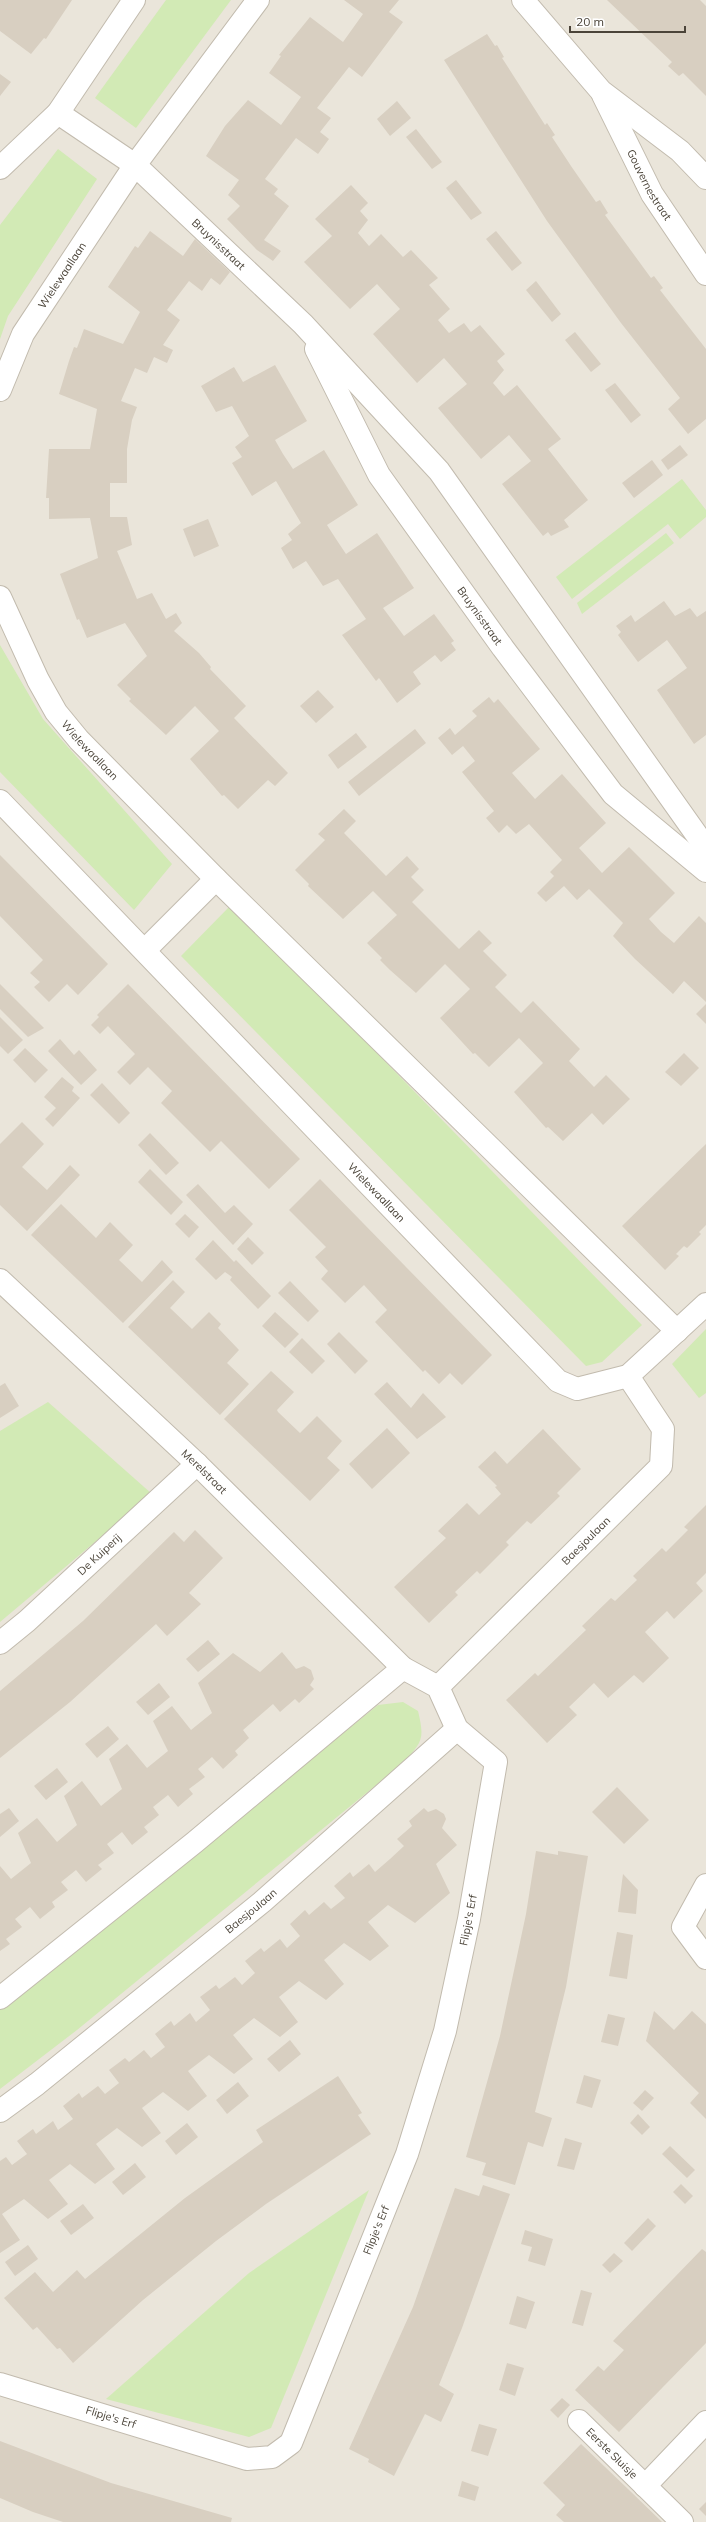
<svg xmlns="http://www.w3.org/2000/svg" width="706" height="2522" viewBox="0 0 706 2522" font-family="Mulish,sans-serif">
<style>
.residential{fill:#eae5da}
.green{fill:#d2eab5}
.building{fill:#d8cfc1}
.lines{fill:none;stroke-linecap:round;stroke-linejoin:round}
.minor-casing{stroke:#c2bbae;stroke-width:24}
.minor{stroke:#fff;stroke-width:22}
.labels{text-anchor:middle;stroke-width:3.5;stroke-linejoin:round;paint-order:stroke}
.street-label{font-size:11px;fill:#4b4439;stroke:#fff}
</style>
<rect width="100%" height="100%" fill="#f6f3ec"/>
<!-- residential -->
<rect class="residential" x="0" y="0" width="706" height="2522"/>
<!-- green -->
<g class="green">
<path d="M166,0H231L136,128L95,98Z"/>
<path d="M58,149L97,179L8,316L0,339V225Z"/>
<path d="M682,479L706,510V517L680,539L668,524L572,599L556,577Z"/>
<path d="M666,533L674,543L582,614L577,603Z"/>
<path d="M0,645L43,719L172,864L134,910L0,772Z"/>
<path d="M230,906L331,1006L642,1325L602,1362L586,1366L181,956Z"/>
<path d="M706,1329V1393L699,1398L672,1364Z"/>
<path d="M48,1402L152,1494L0,1622V1431Z"/>
<path d="M403,1702L418,1711C425,1740 422,1742 403,1763L77,2030L0,2089V2009L378,1705Z"/>
<path d="M369,2190L271,2428L249,2437L106,2399L249,2273Z"/>
</g>
<!-- building -->
<g class="building">
<path d="M0,0H72L46,39L44,38L31,54L0,31Z"/>
<path d="M344,0H399L389,12L403,22L362,77L349,67L317,108L331,118L320,132L329,139L318,154L296,138L265,179L278,189L274,194L289,206L264,240L281,251L273,261L257,250L227,219L240,206L228,195L239,180L206,156L225,126L248,100L281,125L301,97L269,73L281,56L279,55L310,17L343,42L363,14Z"/>
<path d="M607,0H700L706,6V96L683,73L679,76L668,66L672,62Z"/>
<path d="M487,34L495,46L497,45L504,57L502,58L504,61L545,125L547,123L555,135L552,137L571,166L596,202L600,200L608,213L605,215L651,278L654,276L663,288L660,290L706,349V419L688,434L668,409L680,398L621,323L547,221L444,60Z"/>
<path d="M0,74L11,82L0,96Z"/>
<path d="M397,101L411,118L390,136L377,119Z"/>
<path d="M416,129L442,162L432,169L406,137Z"/>
<path d="M456,180L482,213L471,220L446,188Z"/>
<path d="M351,185L368,203L360,211L368,220L358,233L369,246L381,234L403,257L411,250L438,278L429,285L450,309L438,320L449,333L464,323L471,332L480,325L505,354L497,361L504,370L493,383L504,396L517,385L561,439L548,449L588,500L564,520L569,527L551,536L548,532L543,536L502,484L531,461L509,435L481,459L438,408L467,384L444,358L417,383L373,334L400,309L377,284L350,309L304,262L332,236L315,219Z"/>
<path d="M150,231L183,256L195,239L230,272L220,285L211,278L202,291L189,281L167,310L180,320L163,345L173,350L167,363L154,357L147,373L135,368L121,401L137,407L132,420L127,449V483H110V517H127L132,545L117,551L137,599L152,593L166,619L176,613L182,623L174,631L199,653L211,667L210,669L246,706L234,718L288,773L275,786L268,780L238,809L224,795L222,796L190,759L219,731L195,706L166,735L129,701L131,699L117,685L147,656L125,623L87,638L79,619L77,620L60,574L98,558L90,518L49,519V498H46L49,449H90L97,409L59,394L69,361L74,347L77,348L84,329L123,344L140,312L108,287L135,246L138,248Z"/>
<path d="M496,231L522,263L512,271L486,239Z"/>
<path d="M536,281L561,314L552,322L526,290Z"/>
<path d="M575,332L601,364L591,372L565,340Z"/>
<path d="M275,365L307,421L275,440L283,454L293,469L324,450L358,505L327,525L336,539L346,554L377,533L414,588L383,608L404,636L434,614L454,641L451,643L456,650L441,662L435,655L413,672L421,684L397,703L379,678L376,681L342,635L366,619L338,579L323,586L306,561L293,569L281,548L292,540L288,534L301,523L276,481L252,496L232,463L242,457L235,447L249,436L232,406L216,412L201,386L234,367L243,382Z"/>
<path d="M615,383L641,415L631,423L605,390Z"/>
<path d="M680,445L688,455L668,470L661,460Z"/>
<path d="M652,460L663,475L634,498L622,483Z"/>
<path d="M208,519L219,546L194,557L183,529Z"/>
<path d="M664,601L675,616L690,608L697,617L706,611V735L694,744L657,690L687,668L678,655L667,640L638,662L618,635L621,632L616,626L631,615L635,622Z"/>
<path d="M318,690L334,707L316,723L300,706Z"/>
<path d="M489,697L494,703L498,699L540,749L512,773L535,799L562,774L606,823L579,848L602,873L629,847L675,893L649,919L661,932L674,943L699,916L706,923V1002L684,981L673,994L635,959L613,936L623,923L589,889L577,900L564,886L546,902L537,893L554,876L550,872L562,860L529,824L516,834L507,825L499,833L486,818L494,811L462,772L475,761L463,746L452,755L438,738L450,728L455,735L477,716L472,711Z"/>
<path d="M415,729L426,743L359,796L348,782Z"/>
<path d="M356,733L367,747L338,769L328,755Z"/>
<path d="M344,809L356,821L344,833L386,876L407,856L419,869L411,877L424,890L412,902L459,949L479,930L492,943L483,951L507,975L495,987L521,1013L533,1001L580,1049L569,1061L594,1087L606,1075L630,1099L603,1125L592,1113L563,1141L548,1127L546,1128L514,1092L543,1063L519,1038L489,1067L475,1053L473,1054L440,1018L470,989L445,964L416,993L390,970L380,960L382,958L367,943L397,915L373,891L343,919L308,886L309,884L295,870L325,840L318,834Z"/>
<path d="M0,855L108,964L78,995L67,984L49,1002L34,987L40,982L30,973L43,960L0,916Z"/>
<path d="M0,984L44,1028L28,1037L0,1009Z"/>
<path d="M128,984L300,1159L269,1189L221,1141L210,1152L161,1103L172,1091L148,1067L130,1085L117,1072L135,1054L108,1026L100,1034L91,1025L99,1017L97,1015Z"/>
<path d="M706,1004V1024L696,1014Z"/>
<path d="M0,1017L23,1040L8,1054L0,1046Z"/>
<path d="M60,1039L74,1055L79,1050L97,1070L81,1085L48,1051Z"/>
<path d="M25,1048L48,1070L35,1083L13,1060Z"/>
<path d="M684,1053L699,1068L681,1086L665,1072Z"/>
<path d="M62,1077L74,1087L72,1091L80,1098L53,1127L45,1119L56,1108L44,1097Z"/>
<path d="M102,1083L130,1113L119,1124L90,1095Z"/>
<path d="M22,1122L44,1144L22,1167L47,1190L70,1165L80,1175L27,1231L0,1205V1144Z"/>
<path d="M150,1133L179,1163L166,1175L138,1145Z"/>
<path d="M706,1144V1225L699,1232L701,1234L687,1248L684,1246L676,1254L679,1256L665,1270L622,1226Z"/>
<path d="M150,1169L183,1202L171,1215L138,1182Z"/>
<path d="M320,1179L492,1355L462,1385L450,1373L439,1384L425,1370L423,1372L375,1322L387,1310L364,1285L345,1303L321,1279L328,1271L315,1257L326,1247L289,1210Z"/>
<path d="M198,1184L225,1213L234,1205L253,1224L233,1245L186,1195Z"/>
<path d="M61,1204L96,1238L110,1222L133,1245L119,1260L142,1282L162,1260L173,1272L123,1323L31,1235Z"/>
<path d="M185,1214L199,1227L189,1238L175,1224Z"/>
<path d="M248,1237L264,1253L252,1265L237,1249Z"/>
<path d="M213,1240L234,1262L236,1260L271,1296L258,1309L230,1280L232,1277L225,1272L216,1280L195,1259Z"/>
<path d="M173,1280L185,1292L170,1308L192,1329L209,1312L221,1324L218,1328L239,1350L227,1363L249,1384L220,1415L128,1327Z"/>
<path d="M290,1281L319,1311L308,1322L278,1293Z"/>
<path d="M275,1312L299,1334L285,1348L262,1326Z"/>
<path d="M339,1332L368,1361L355,1374L327,1344Z"/>
<path d="M302,1338L325,1361L312,1374L289,1352Z"/>
<path d="M271,1371L294,1392L277,1410L278,1412L300,1433L317,1416L342,1441L327,1458L340,1470L310,1501L224,1419Z"/>
<path d="M387,1382L411,1408L423,1393L446,1417L417,1439L374,1394Z"/>
<path d="M5,1383L19,1406L0,1418V1386Z"/>
<path d="M387,1428L410,1453L372,1489L349,1464Z"/>
<path d="M543,1429L581,1469L557,1493L560,1496L531,1524L527,1521L506,1542L509,1545L480,1574L477,1571L455,1592L458,1595L429,1623L394,1587L446,1538L438,1531L467,1503L479,1515L501,1494L495,1487L497,1486L478,1467L495,1451L507,1464Z"/>
<path d="M706,1505V1573L696,1583L703,1591L674,1619L667,1611L645,1632L669,1658L643,1683L634,1675L608,1698L594,1683L569,1707L577,1715L547,1743L506,1700L535,1673L538,1676L586,1630L582,1626L611,1598L615,1601L637,1580L633,1576L662,1548L666,1552L688,1530L684,1527Z"/>
<path d="M195,1530L223,1558L189,1593L201,1604L167,1636L156,1624L70,1702L0,1758V1691L83,1621L174,1532L184,1542Z"/>
<path d="M208,1640L220,1654L198,1672L186,1659Z"/>
<path d="M282,1652L296,1669L304,1666L311,1670L314,1679L310,1685L314,1689L299,1703L295,1699L280,1712L273,1704L243,1730L249,1738L235,1751L238,1755L223,1769L212,1757L198,1769L205,1777L189,1789L193,1794L178,1807L168,1795L153,1807L159,1815L144,1827L148,1832L132,1845L122,1832L107,1844L114,1853L98,1865L102,1869L86,1882L76,1870L61,1882L68,1890L52,1902L55,1907L40,1919L30,1907L15,1919L22,1927L6,1939L10,1944L0,1951V1866L11,1879L31,1863L18,1833L37,1818L57,1842L77,1825L64,1796L82,1781L101,1806L122,1789L109,1759L127,1744L147,1768L168,1751L153,1721L172,1706L191,1730L212,1713L198,1683L233,1653L260,1672Z"/>
<path d="M159,1683L170,1697L148,1715L136,1702Z"/>
<path d="M108,1726L119,1739L97,1758L85,1744Z"/>
<path d="M57,1768L68,1782L46,1800L34,1786Z"/>
<path d="M617,1787L649,1820L624,1844L592,1812Z"/>
<path d="M9,1808L19,1821L0,1837V1814Z"/>
<path d="M424,1808L428,1812L436,1809L444,1814L446,1819L442,1828L457,1845L436,1864L450,1893L415,1923L388,1905L368,1922L389,1946L370,1961L344,1943L324,1960L344,1984L326,2000L299,1981L279,1997L298,2022L280,2037L254,2018L233,2035L253,2059L234,2074L209,2055L188,2071L207,2096L188,2111L163,2092L142,2108L161,2133L142,2147L117,2128L96,2144L115,2169L95,2184L70,2164L49,2180L68,2204L48,2219L24,2199L2,2214L20,2240L0,2253V2161L6,2157L12,2165L27,2154L17,2141L33,2129L36,2134L53,2121L58,2130L73,2119L63,2106L79,2093L82,2098L98,2086L105,2094L119,2083L109,2070L125,2058L129,2062L144,2050L151,2058L165,2047L155,2034L171,2021L174,2026L190,2013L196,2022L210,2010L200,1997L216,1985L219,1989L235,1977L242,1985L255,1973L245,1961L261,1948L264,1952L280,1939L287,1948L300,1936L290,1924L305,1910L309,1915L324,1902L331,1909L345,1898L334,1886L350,1872L353,1877L369,1864L375,1872L390,1859L404,1846L397,1839L412,1826L409,1821Z"/>
<path d="M536,1851L558,1855V1851L588,1856L566,1987L535,2112L552,2118L543,2147L528,2142L515,2185L482,2175L486,2163L466,2157L500,2036L526,1914Z"/>
<path d="M623,1874L638,1890L636,1914L618,1912Z"/>
<path d="M617,1932L633,1935L627,1979L609,1976Z"/>
<path d="M654,2011L674,2030L692,2011L706,2024V2119L690,2103L699,2093L646,2041Z"/>
<path d="M608,2014L625,2018L618,2046L601,2042Z"/>
<path d="M290,2040L301,2054L279,2072L267,2059Z"/>
<path d="M584,2075L601,2080L592,2108L576,2103Z"/>
<path d="M338,2076L362,2113L358,2115L371,2134L266,2204L216,2241L143,2300L73,2363L60,2348L57,2349L37,2327L33,2330L4,2298L35,2272L53,2292L77,2270L85,2279L185,2198L263,2142L256,2130Z"/>
<path d="M238,2082L249,2096L227,2114L216,2100Z"/>
<path d="M645,2090L654,2098L642,2111L633,2103Z"/>
<path d="M638,2114L650,2127L642,2135L630,2123Z"/>
<path d="M187,2123L198,2137L176,2155L165,2141Z"/>
<path d="M565,2138L582,2143L574,2170L557,2166Z"/>
<path d="M670,2146L695,2170L687,2178L662,2154Z"/>
<path d="M135,2163L146,2177L123,2195L112,2182Z"/>
<path d="M681,2184L693,2196L685,2204L673,2192Z"/>
<path d="M483,2185L510,2194L462,2328L439,2385L454,2394L441,2422L425,2414L394,2476L368,2462L369,2459L349,2449L413,2307L455,2188L479,2196Z"/>
<path d="M83,2204L94,2218L71,2235L60,2221Z"/>
<path d="M648,2218L656,2226L632,2251L624,2243Z"/>
<path d="M525,2230L553,2239L545,2266L528,2261L532,2247L521,2244Z"/>
<path d="M28,2245L38,2259L15,2276L5,2262Z"/>
<path d="M702,2249L706,2252V2343L619,2432L575,2390L598,2366L604,2371L624,2350L613,2341Z"/>
<path d="M614,2253L623,2261L610,2273L602,2265Z"/>
<path d="M581,2290L592,2293L583,2326L572,2323Z"/>
<path d="M517,2296L535,2302L526,2329L509,2324Z"/>
<path d="M507,2363L524,2368L515,2396L499,2390Z"/>
<path d="M562,2398L570,2405L558,2418L550,2410Z"/>
<path d="M479,2424L497,2429L488,2456L471,2451Z"/>
<path d="M0,2441L111,2483L232,2518L231,2522H63L33,2512L0,2498Z"/>
<path d="M581,2444L628,2489L662,2522H564L556,2515L565,2505L543,2483Z"/>
<path d="M462,2481L479,2487L475,2501L458,2496Z"/>
<path d="M706,2502V2516L699,2509Z"/>
</g>
<g class="lines">
<!-- minor casing -->
<g class="minor-casing">
<g id="minor">
<path d="M523,0L601,91L680,151L706,178"/>
<path id="s1" d="M603,95L652,194L706,274"/>
<path id="s2" d="M58,113L135,165L303,324L439,471L706,848"/>
<path d="M0,168L58,113L134,0"/>
<path id="s3" d="M316,349L379,475L503,648L613,794L706,871"/>
<path id="s4" d="M0,390L23,334L135,165L258,0"/>
<path id="s5" d="M0,597L38,680L56,712L79,740L216,879L677,1331"/>
<path id="s6" d="M0,801L558,1381L577,1389L628,1376L706,1304"/>
<path d="M145,950L216,879"/>
<path id="s7" d="M0,1280L197,1464L403,1668L438,1687L457,1729L496,1762L469,1919L445,2031L407,2154L291,2443L272,2457L247,2459L0,2384"/>
<path id="s8" d="M0,1643L27,1621L197,1464"/>
<path id="s9" d="M438,1687L661,1466L663,1429L628,1376"/>
<path d="M706,1885L683,1927L706,1958"/>
<path d="M0,1998L195,1842L403,1668"/>
<path id="s10" d="M0,2111L37,2084L262,1902L457,1729"/>
<path id="s11" d="M579,2421L682,2522"/>
<path d="M645,2486L706,2422"/>
</g>
</g>
<!-- minor -->
<use href="#minor" class="minor"/>
</g>
<g class="labels">
<!-- street labels -->
<g class="street-label">
<text dy="4" stroke="none"><textPath href="#s1" startOffset="101">Gouvernestraat</textPath></text>
<text dy="4" stroke="none"><textPath href="#s2" startOffset="208">Bruynisstraat</textPath></text>
<text dy="4" stroke="none"><textPath href="#s4" startOffset="131">Wielewaallaan</textPath></text>
<text dy="4" stroke="none"><textPath href="#s3" startOffset="314">Bruynisstraat</textPath></text>
<text dy="4" stroke="none"><textPath href="#s5" startOffset="179">Wielewaallaan</textPath></text>
<text dy="4" stroke="none"><textPath href="#s6" startOffset="543">Wielewaallaan</textPath></text>
<text dy="4" stroke="none"><textPath href="#s7" startOffset="280">Merelstraat</textPath></text>
<text dy="4" stroke="none"><textPath href="#s9" startOffset="208">Baesjoulaan</textPath></text>
<text dy="4" stroke="none"><textPath href="#s8" startOffset="133">De Kuiperij</textPath></text>
<text dy="4" stroke="none"><textPath href="#s10" startOffset="321">Baesjoulaan</textPath></text>
<text transform="translate(468 1920) rotate(-79)" y="4">Flipje's Erf</text>
<text transform="translate(376 2230) rotate(-68)" y="4">Flipje's Erf</text>
<text transform="translate(111 2417) rotate(17)" y="4">Flipje's Erf</text>
<text dy="4" stroke="none"><textPath href="#s11" startOffset="46">Eerste Sluisje</textPath></text>
</g>
</g>
<!-- scale -->
<path d="M570 26v6h115v-6" fill="none" stroke="#4b4439" stroke-width="2"/>
<text x="576" y="26" font-size="12" fill="#4b4439" stroke="#ffffff" stroke-width="3" paint-order="stroke">20 m</text>
</svg>
